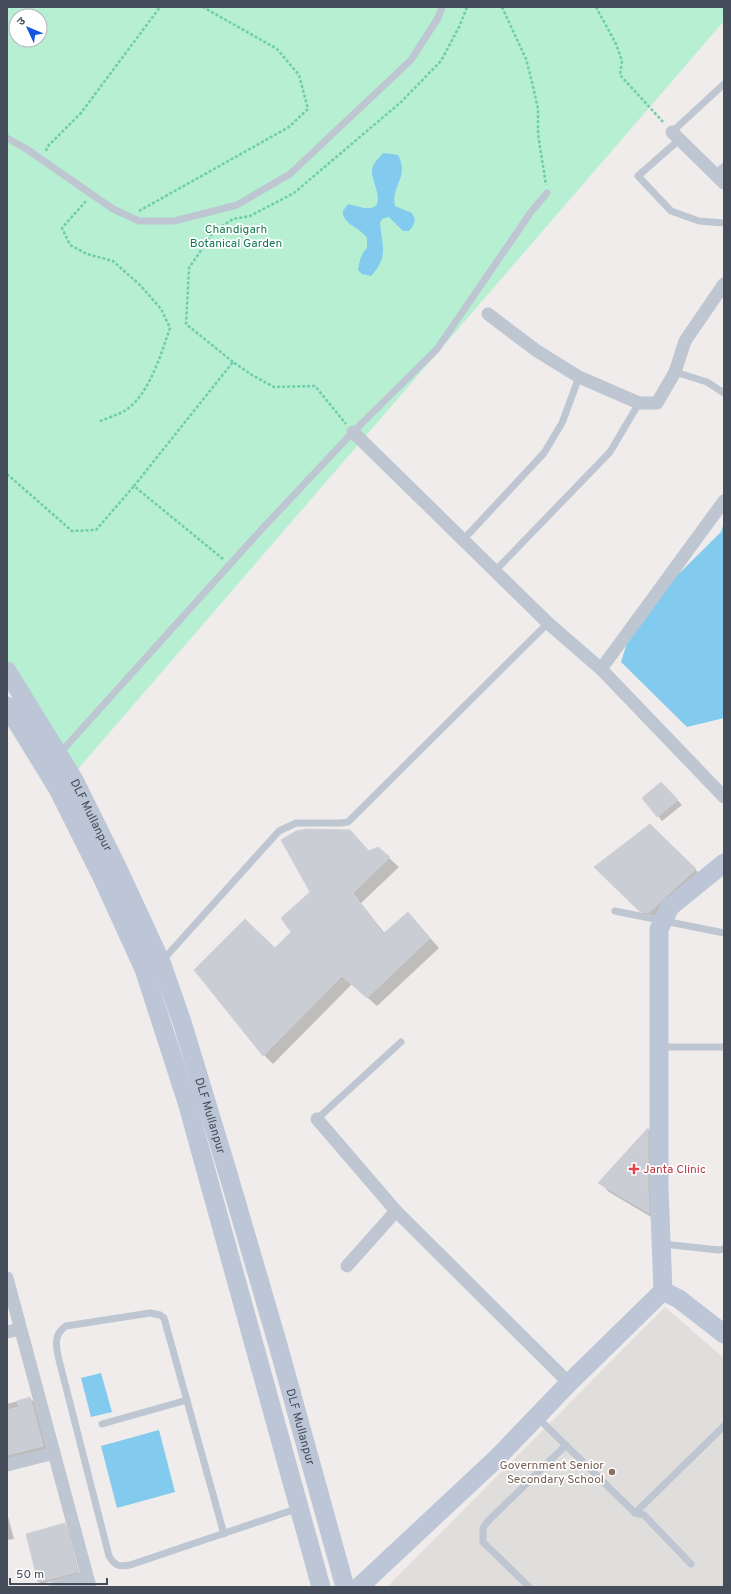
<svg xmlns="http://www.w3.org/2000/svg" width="731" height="1594" viewBox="0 0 731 1594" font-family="Overpass,'Noto Sans Devanagari',sans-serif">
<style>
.education{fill:#e0dddd}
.green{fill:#b7efd3;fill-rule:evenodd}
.water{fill:#82cbee}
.shadow{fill:#0003}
.building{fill:#cbcdd4;stroke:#cfd1d8}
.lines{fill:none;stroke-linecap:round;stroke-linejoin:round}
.path{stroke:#6ecea9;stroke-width:2.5;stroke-dasharray:3 2;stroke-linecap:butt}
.lane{stroke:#bec6d2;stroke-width:7}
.street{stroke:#bec6d2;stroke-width:13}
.secondary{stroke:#bdc6d6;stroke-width:19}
.health-dot{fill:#e0444e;stroke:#fff;stroke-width:1.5}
.education-dot{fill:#8d6e63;stroke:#fff;stroke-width:1.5}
.labels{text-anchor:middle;stroke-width:3.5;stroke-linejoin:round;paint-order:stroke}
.park-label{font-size:12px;fill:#137b53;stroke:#fff}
.street-label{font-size:12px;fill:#444d59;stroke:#fff}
.health-label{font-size:12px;fill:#be3a42;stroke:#fff;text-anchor:start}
.education-label{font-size:12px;fill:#785e54;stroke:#fff;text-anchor:end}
</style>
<rect width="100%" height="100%" fill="#efeceb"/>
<!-- education -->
<path class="education" d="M665,1307L724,1358V1587H387Z"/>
<!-- green -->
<path class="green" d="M7,7H724V21L72,776L7,663ZM16,16H40V40H16Z"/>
<!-- water -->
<g class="water">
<path d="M383,153L398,155C410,177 390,187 395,206L412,213L415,219L413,226L409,231H403L389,217L382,219L380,223C382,245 389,257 371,276L362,274L358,270C359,262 361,254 367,248V238C361,228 348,227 343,215V211L348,204C354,205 359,207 364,208C391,211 370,181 372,169C374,162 379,158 383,153Z"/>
<path d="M724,522V718L687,727L621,662L635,617L721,532Z"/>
<path d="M101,1373L112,1412L91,1417L81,1378Z"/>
<path d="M159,1430L175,1492L117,1508L101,1446Z"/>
</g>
<!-- shadow -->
<g class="shadow">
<path d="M666,788L682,805L662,821L644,798Z"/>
<path d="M650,826L704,878L650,920L596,867Z"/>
<path d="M378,848L399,867L361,903L385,934L408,913L439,948L377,1006L352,984L273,1064L264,1055L275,949L369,852Z"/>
<path d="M648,1129L657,1138L658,1221L609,1192L599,1182Z"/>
<path d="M30,1398L37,1405L49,1452L12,1463L7,1458V1404Z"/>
<path d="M7,1513L14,1539L7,1540Z"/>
<path d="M64,1525L67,1527L79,1574L41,1584L39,1582L27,1535Z"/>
</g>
<!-- building -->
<g class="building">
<path d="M661,782L678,800L657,817L642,798Z"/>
<path d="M650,824L696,869L648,913L639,911L594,867Z"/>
<path d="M307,829L350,830L369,851L378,847L390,857L353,893L383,934L408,912L430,938L367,998L342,976L263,1056L194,970L245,919L275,948L291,932L281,918L310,892L281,840L296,831Z"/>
<path d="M648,1128V1189L649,1213L598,1183Z"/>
<path d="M30,1397L43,1446L7,1455V1410L19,1407L17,1401Z"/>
<path d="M65,1523L77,1572L38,1582L26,1534Z"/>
</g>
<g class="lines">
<!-- path -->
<g class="path">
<path d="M502,7L526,59L533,86L538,109V134L546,185"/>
<path d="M596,7L616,44L622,61L620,75L664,123"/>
<path d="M46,151L47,147L81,113L160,7"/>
<path d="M86,201L62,228L70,245L87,254L113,261L141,286L161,309L170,328C161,354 150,393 126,410C118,415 107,418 98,422"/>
<path d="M139,211L289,127L308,109L299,75L277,49L203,7"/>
<path d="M233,362L186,324L189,268L214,231L233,219L250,216L294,193L401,102L441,61L460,25L467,7"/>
<path d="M7,474L72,531L96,530L134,486"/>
<path d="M223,559L134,486L233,362L252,375L274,387L315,386L346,424"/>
</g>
<!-- lane -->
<g class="lane">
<path d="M672,132L724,84"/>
<path d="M7,138L25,148L113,209L139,221H174L237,205L290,174L411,60L438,18L442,7"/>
<path d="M680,139L638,176L671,211L699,221L724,223"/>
<path d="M715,174L724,166"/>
<path d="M675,372L707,382L724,393"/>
<path d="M463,540L544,453L562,423L579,377"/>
<path d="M495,571L610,452L639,403"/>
<path d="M60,753L261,530L353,432L437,349L531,212L547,193"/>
<path d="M615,911L724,933"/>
<path d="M162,961L279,831L296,823H340L348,822L548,623"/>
<path d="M660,1047H724"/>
<path d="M317,1119L401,1042"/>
<path d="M663,1244L718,1250L724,1249"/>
<path d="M537,1417L635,1513L644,1515L691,1564"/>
<path d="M102,1424L187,1400"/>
<path d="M635,1513L724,1426"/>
<path d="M224,1534L164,1318L160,1315L150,1313L66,1326C53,1334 56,1347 59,1360L109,1556C115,1566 119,1567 130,1565L299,1508"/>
<path d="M529,1587L483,1542V1528L488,1521L566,1445"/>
</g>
<!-- street -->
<g class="street">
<path d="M672,132L724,183"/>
<path d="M488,314L537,351L579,377L639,403H657L675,372L685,341L724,284"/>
<path d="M353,432L548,623L601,669L724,797"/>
<path d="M601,669L724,501"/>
<path d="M317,1119L396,1211L569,1383"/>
<path d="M347,1266L396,1211"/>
<path d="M7,1278L90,1587"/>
<path d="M7,1332L20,1329"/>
<path d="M7,1465L54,1453"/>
<path d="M55,1587L87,1578"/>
</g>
<!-- secondary -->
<g class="secondary">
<path id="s1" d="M7,671L74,780L118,869L161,962L182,1022L229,1177L278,1345L345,1587"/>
<path d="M7,706L58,789L102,877L144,969L187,1102L321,1587"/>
<path d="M663,1291L679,1299L724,1334"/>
<path d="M359,1587L497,1458L569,1383L663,1291L659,1189V929L670,907L724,863"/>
</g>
</g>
<!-- markers -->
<path class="health-dot" d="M632 1163h4v4h4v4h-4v4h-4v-4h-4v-4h4z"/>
<circle class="education-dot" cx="612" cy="1472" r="4"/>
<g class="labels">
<!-- park labels -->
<g class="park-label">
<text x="236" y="233">Chandigarh<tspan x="236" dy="14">Botanical Garden</tspan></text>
</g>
<!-- street labels -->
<g class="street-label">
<text dy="4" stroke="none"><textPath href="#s1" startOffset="167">DLF Mullanpur</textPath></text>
<text dy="4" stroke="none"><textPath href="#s1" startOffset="491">DLF Mullanpur</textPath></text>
<text dy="4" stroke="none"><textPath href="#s1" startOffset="815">DLF Mullanpur</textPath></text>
</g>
<!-- health labels -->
<g class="health-label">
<text x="643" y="1173">Janta Clinic</text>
</g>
<!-- education labels -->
<g class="education-label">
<text x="604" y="1469">Government Senior<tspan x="604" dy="14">Secondary School</tspan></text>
</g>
</g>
<!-- border -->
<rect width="731" height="1594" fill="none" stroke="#444d59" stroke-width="16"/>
<!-- north arrow -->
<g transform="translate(28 28) rotate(314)"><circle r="19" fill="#ffffff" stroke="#b4b8bd"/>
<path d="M0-3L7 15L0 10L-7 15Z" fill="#1356e1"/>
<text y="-6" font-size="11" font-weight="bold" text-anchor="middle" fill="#444d59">उ</text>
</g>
<!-- scale -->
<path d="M10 1578v6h97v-6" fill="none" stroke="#444d59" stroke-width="2"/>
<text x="16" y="1578" font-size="12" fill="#444d59" stroke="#ffffff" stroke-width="3" paint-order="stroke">50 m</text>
</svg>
